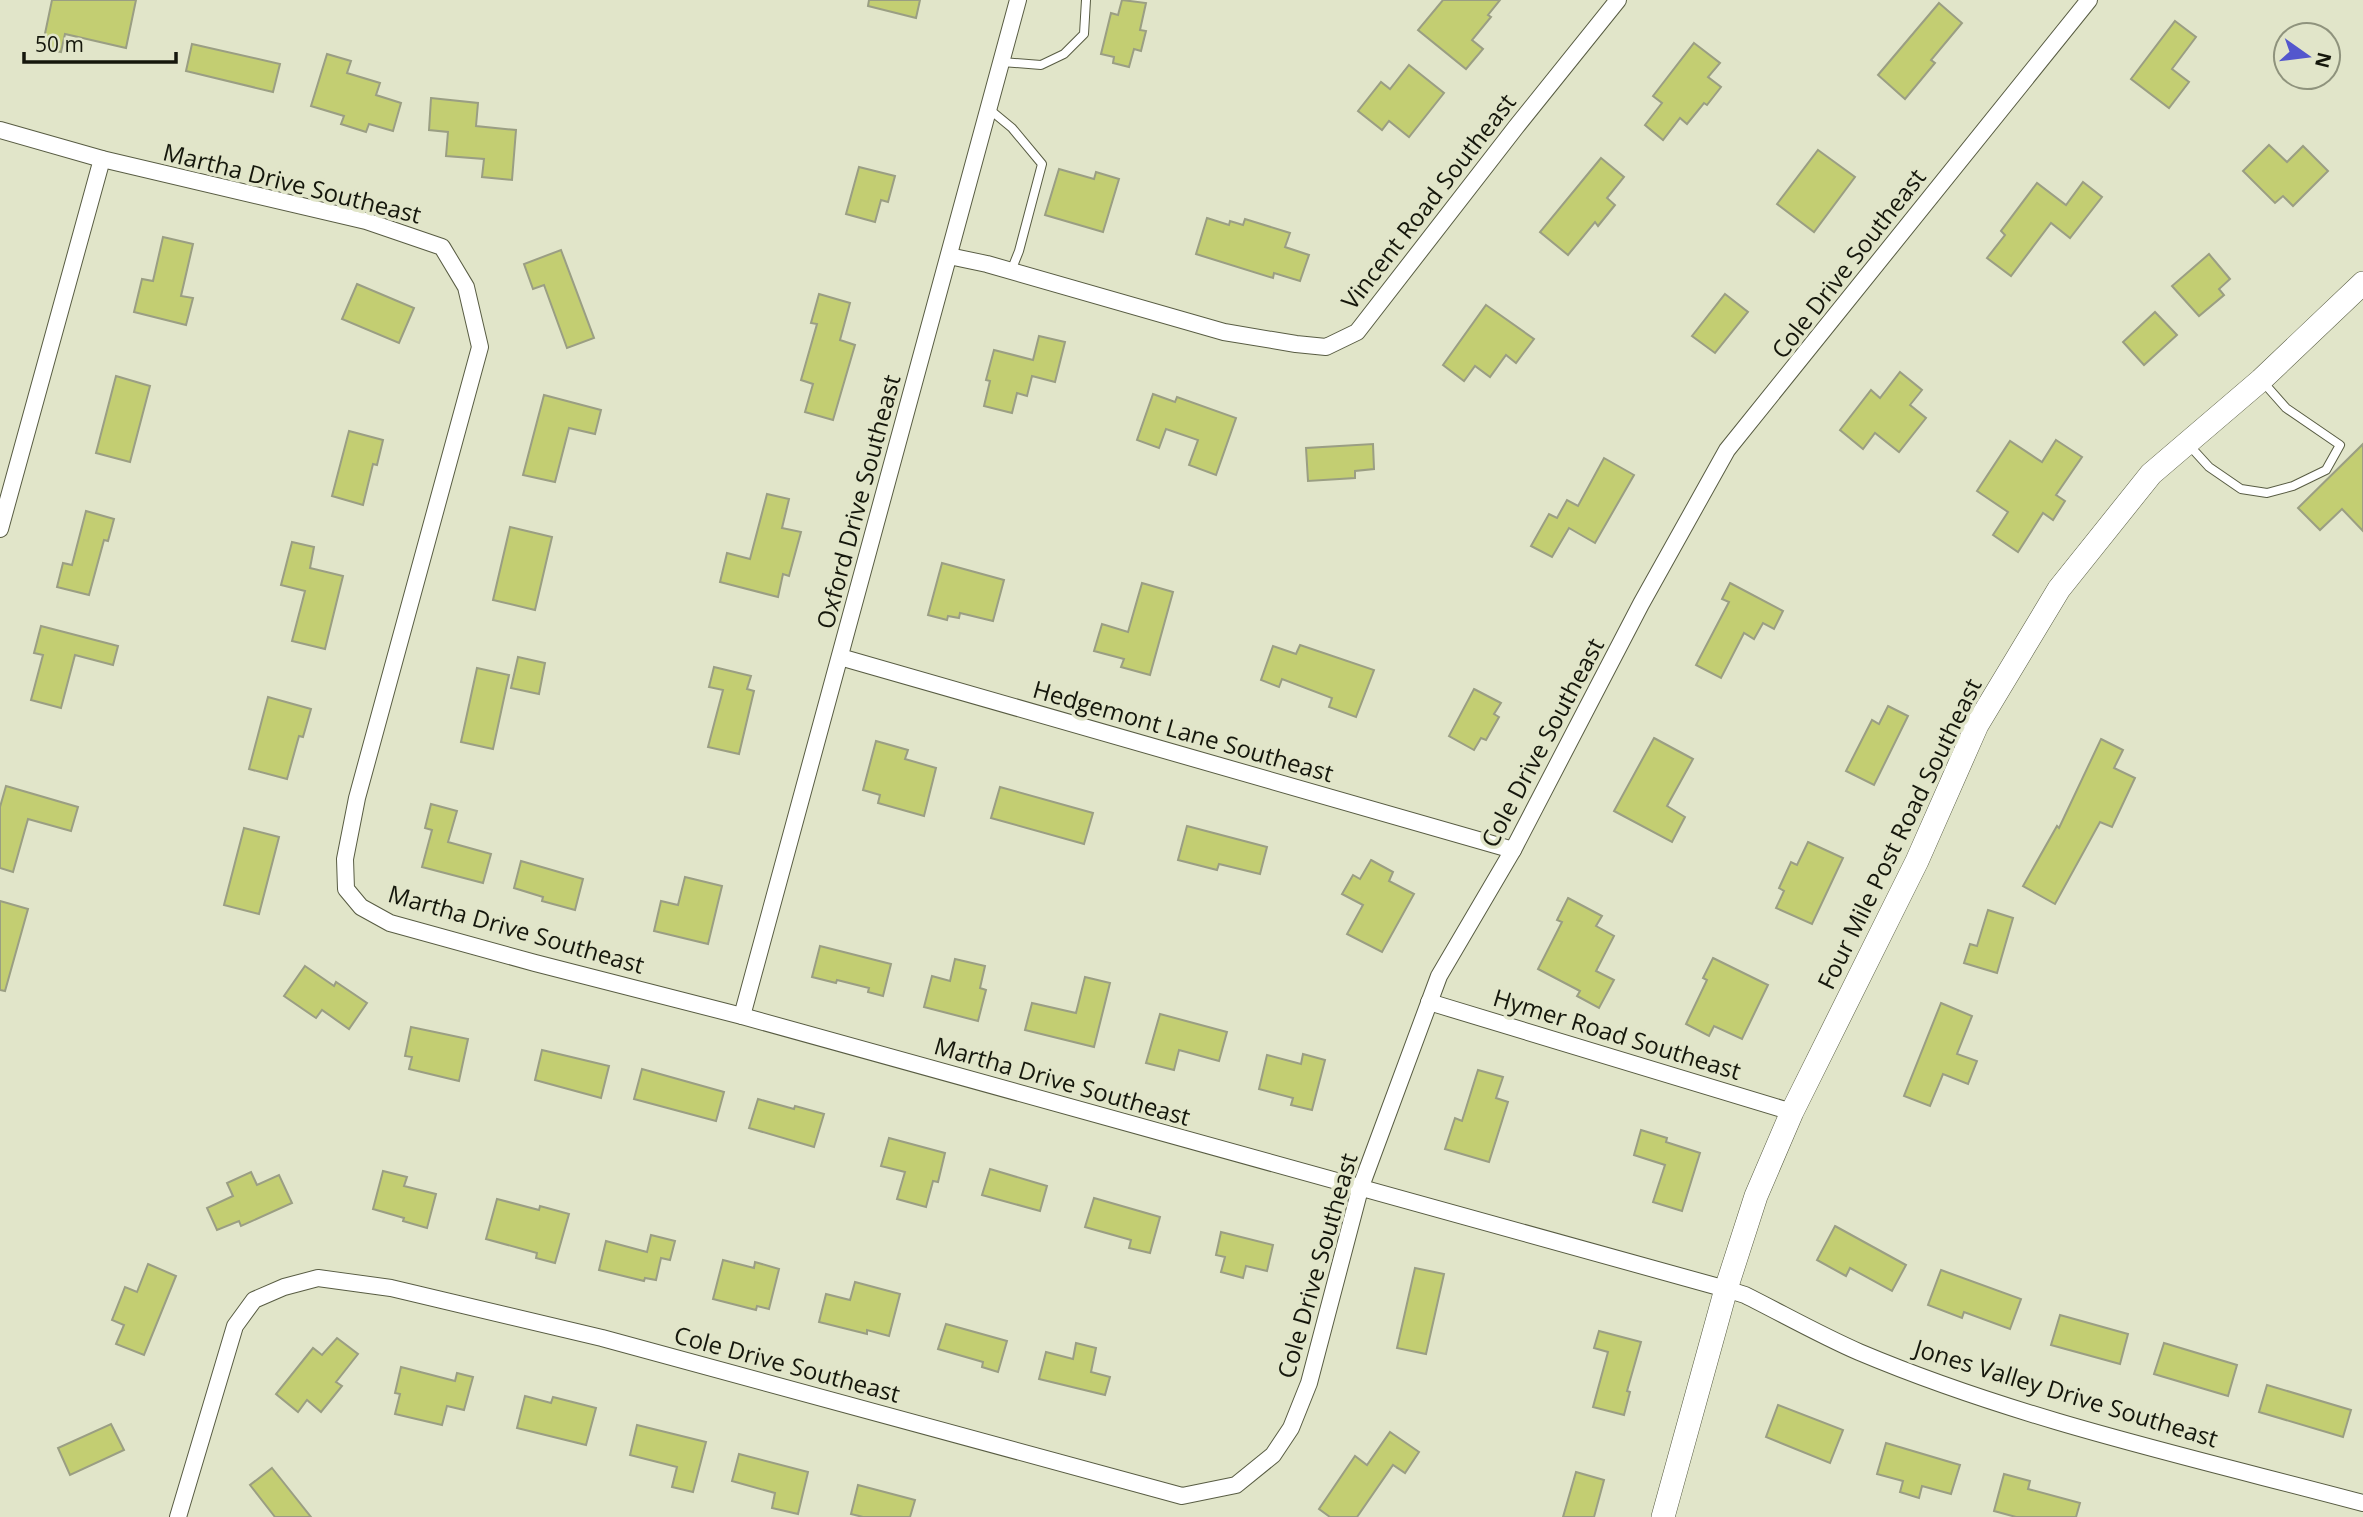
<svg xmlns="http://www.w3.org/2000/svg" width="2363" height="1517" viewBox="0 0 2363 1517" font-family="'Open Sans',sans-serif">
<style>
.building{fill:#c3ce72;stroke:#9a9e83;stroke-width:2}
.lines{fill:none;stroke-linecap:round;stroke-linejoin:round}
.service-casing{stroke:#585c43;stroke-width:10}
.minor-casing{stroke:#585c43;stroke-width:18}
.secondary-casing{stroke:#585c43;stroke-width:24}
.service{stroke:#fff;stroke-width:8}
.minor{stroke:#fff;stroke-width:16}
.secondary{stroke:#fff;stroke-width:23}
.labels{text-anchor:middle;stroke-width:7;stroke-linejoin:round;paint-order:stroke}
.street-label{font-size:24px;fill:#15170c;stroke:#e1e5c9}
</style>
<rect width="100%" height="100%" fill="#e1e5c9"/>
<!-- building -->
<g class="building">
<path d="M52,0H136L126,48L65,34L61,52L42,48Z"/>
<path d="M869,0H920L916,18L868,6Z"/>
<path d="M1122,0L1146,3L1140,30L1146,31L1141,51L1134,49L1129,67L1113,63L1114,57L1101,54L1111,13L1118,15Z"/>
<path d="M1443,0H1500L1488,15L1491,17L1472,40L1483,49L1466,69L1418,30Z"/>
<path d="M1939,3L1962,23L1931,60L1935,63L1905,99L1878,75Z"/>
<path d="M2175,21L2196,37L2172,69L2189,82L2169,108L2131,79Z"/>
<path d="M1694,43L1720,63L1708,77L1721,87L1707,105L1704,103L1687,124L1680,118L1663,140L1645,125L1662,103L1653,96Z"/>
<path d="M192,44L280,64L273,92L186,71Z"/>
<path d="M327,54L351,61L347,73L380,83L376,95L401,103L393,131L369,124L366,132L341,124L344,116L311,106Z"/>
<path d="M1409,65L1444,93L1409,137L1389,121L1382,130L1358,111L1381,82L1390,89Z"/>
<path d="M431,98L478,103L476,126L516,130L512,180L482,177L484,159L446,156L448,132L429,130Z"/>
<path d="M2269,145L2287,162L2303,146L2328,171L2293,206L2283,196L2275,203L2243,171Z"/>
<path d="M1818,150L1855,177L1814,232L1777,204Z"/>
<path d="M1601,158L1624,177L1607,198L1615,205L1598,226L1595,222L1568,255L1540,232Z"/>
<path d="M859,167L895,176L888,202L881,200L875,222L846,214Z"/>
<path d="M1059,169L1094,179L1096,172L1119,179L1103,232L1045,215Z"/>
<path d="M2083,182L2102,197L2070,238L2051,223L2011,276L1987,258L2005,235L2001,231L2037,183L2066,205Z"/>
<path d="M1207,218L1229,225L1230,221L1243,225L1245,219L1290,233L1285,247L1309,255L1300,281L1274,273L1273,278L1196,254Z"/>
<path d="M163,237L193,244L181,296L193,298L186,325L134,312L142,279L153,281Z"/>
<path d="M561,250L594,338L567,348L544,285L533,289L524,264Z"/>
<path d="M2209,254L2230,279L2219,289L2224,295L2199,316L2172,286Z"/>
<path d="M357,284L414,308L399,343L342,319Z"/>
<path d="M819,294L850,303L840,340L855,345L833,420L805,412L813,384L801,380L817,324L811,323Z"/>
<path d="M1725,294L1748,312L1715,353L1692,336Z"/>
<path d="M1486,305L1534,339L1516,363L1506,355L1490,377L1475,366L1464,381L1443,365Z"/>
<path d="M2155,312L2177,335L2144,365L2123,342Z"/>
<path d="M1039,336L1065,342L1055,382L1032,376L1027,396L1017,393L1012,413L984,406L990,381L986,380L994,350L1033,360Z"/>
<path d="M1900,372L1922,390L1910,405L1926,418L1899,452L1875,433L1863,449L1840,430L1871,390L1880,398Z"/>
<path d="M116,376L150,386L130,462L96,453Z"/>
<path d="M1153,394L1175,402L1177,397L1236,418L1216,475L1189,465L1198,440L1166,429L1159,448L1137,440Z"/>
<path d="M544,395L601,410L595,434L569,428L555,482L523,475Z"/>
<path d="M349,431L383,440L377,465L373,464L363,505L332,496Z"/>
<path d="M2056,440L2082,457L2056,495L2065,501L2053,520L2043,513L2018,552L1993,535L2008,512L1977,491L2010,441L2042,462Z"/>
<path d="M1373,444L1374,469L1355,471V478L1308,481L1306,448Z"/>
<path d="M2363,444V531L2342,509L2320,530L2298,508Z"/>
<path d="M1604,458L1634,475L1595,543L1569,528L1552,557L1531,546L1549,514L1557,518L1567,500L1578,506Z"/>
<path d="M767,494L789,499L782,528L801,532L789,576L783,574L778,597L720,582L727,553L750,559Z"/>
<path d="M86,511L114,519L108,541L104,540L89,595L57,587L63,563L72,565Z"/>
<path d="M510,527L552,537L535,610L493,600Z"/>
<path d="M292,542L314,547L310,568L343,576L325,649L292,641L305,591L281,585Z"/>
<path d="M942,563L1004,580L993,621L960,613L959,618L948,616L947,620L928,615Z"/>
<path d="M1142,583L1173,592L1150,675L1121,667L1124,659L1094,651L1102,624L1128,632Z"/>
<path d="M1730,583L1783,611L1774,629L1763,623L1754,639L1744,633L1721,678L1696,665L1729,602L1722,599Z"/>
<path d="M41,626L118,646L113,665L75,655L61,708L31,700L43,655L34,653Z"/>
<path d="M1300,645L1374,670L1356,717L1329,707L1332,698L1282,679L1279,687L1261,680L1273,646L1296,654Z"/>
<path d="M518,657L545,663L539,694L511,688Z"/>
<path d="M714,667L751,676L747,689L754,691L739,754L708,747L723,690L709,687Z"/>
<path d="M477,668L509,675L493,749L461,742Z"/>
<path d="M1474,689L1501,703L1494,714L1499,717L1486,740L1481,738L1474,750L1449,736Z"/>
<path d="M268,697L311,709L303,737L299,736L287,779L249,769Z"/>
<path d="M1888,706L1908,716L1874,785L1846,771L1872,720L1879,724Z"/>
<path d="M1654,738L1693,759L1667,806L1685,817L1672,842L1614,811Z"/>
<path d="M2101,739L2123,750L2114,768L2135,778L2112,827L2100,822L2055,904L2023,886L2057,826L2059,828Z"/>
<path d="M876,741L908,750L905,759L936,768L924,816L878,803L880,795L863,790Z"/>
<path d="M6,786L78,807L71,831L28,819L13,872L0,868V807Z"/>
<path d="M1000,787L1093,813L1084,844L991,818Z"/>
<path d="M431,804L457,811L448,842L491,854L483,883L422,867L432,830L425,828Z"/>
<path d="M1187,826L1267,847L1260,874L1219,864L1217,870L1178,860Z"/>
<path d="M244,828L279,837L259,914L224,905Z"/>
<path d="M1808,842L1843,858L1812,924L1776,908L1784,891L1779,888L1791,862L1797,865Z"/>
<path d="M1371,860L1393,872L1389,881L1414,894L1382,952L1347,934L1363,905L1342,894L1353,875L1360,879Z"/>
<path d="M521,861L583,879L575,910L542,901L543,897L514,888Z"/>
<path d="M685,877L722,886L708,944L654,931L661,901L678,905Z"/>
<path d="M1568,898L1602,916L1596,926L1614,936L1596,971L1614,980L1599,1008L1577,996L1580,991L1538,969L1562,922L1557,920Z"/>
<path d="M0,901L28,909L5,991L0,990Z"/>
<path d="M1988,910L2013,918L1997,973L1964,963L1970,944L1977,946Z"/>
<path d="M820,946L891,964L883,996L868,992L869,988L837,980L836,983L812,977Z"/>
<path d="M1713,958L1768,985L1742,1039L1714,1026L1709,1036L1686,1024L1707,980L1703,978Z"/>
<path d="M955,959L985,966L980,988L986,990L978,1021L924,1007L932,976L950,981Z"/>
<path d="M305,966L334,986L336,982L367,1003L349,1029L322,1010L316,1018L284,996Z"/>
<path d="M1085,977L1110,983L1094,1047L1025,1030L1032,1003L1076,1013Z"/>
<path d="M1941,1003L1972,1016L1957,1054L1977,1061L1968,1084L1943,1074L1930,1106L1904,1096Z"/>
<path d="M1160,1014L1227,1032L1219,1061L1179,1050L1174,1070L1146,1063Z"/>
<path d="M411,1027L468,1039L459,1081L409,1069L412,1057L405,1056Z"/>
<path d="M542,1050L609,1066L601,1098L535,1080Z"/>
<path d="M1303,1054L1325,1060L1312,1110L1291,1105L1293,1098L1259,1089L1267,1055L1301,1064Z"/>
<path d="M642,1069L724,1092L716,1121L634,1099Z"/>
<path d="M1478,1070L1503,1077L1496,1098L1508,1102L1489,1162L1445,1149L1455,1118L1462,1121Z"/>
<path d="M758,1099L794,1109L795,1106L824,1114L814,1147L749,1128Z"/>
<path d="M1641,1130L1667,1138L1666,1142L1700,1153L1682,1211L1653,1202L1665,1165L1634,1155Z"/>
<path d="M889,1138L945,1153L938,1182L933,1181L926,1207L897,1199L905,1172L881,1166Z"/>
<path d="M990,1169L1047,1186L1040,1211L982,1195Z"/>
<path d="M383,1171L407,1177L404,1186L436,1194L427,1228L403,1221L404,1218L373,1209Z"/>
<path d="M251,1172L257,1185L279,1175L292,1203L241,1226L239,1221L217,1230L207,1208L233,1196L227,1183Z"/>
<path d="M1094,1198L1160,1217L1150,1253L1129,1248L1131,1240L1085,1227Z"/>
<path d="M497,1199L539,1210L540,1206L569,1214L555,1263L536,1258L537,1253L486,1239Z"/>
<path d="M1835,1226L1906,1265L1892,1291L1850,1268L1846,1276L1817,1260Z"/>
<path d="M1221,1232L1273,1245L1267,1271L1246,1266L1243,1278L1221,1272L1225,1257L1216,1255Z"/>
<path d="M651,1235L675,1241L670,1260L661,1258L656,1280L645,1278L644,1281L599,1270L606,1241L647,1252Z"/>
<path d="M723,1260L754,1268L755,1262L779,1269L769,1309L757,1306L756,1310L713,1299Z"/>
<path d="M148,1264L176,1276L144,1355L116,1344L124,1325L112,1320L125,1287L137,1292Z"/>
<path d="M1415,1268L1444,1274L1426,1354L1397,1348Z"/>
<path d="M1941,1270L2021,1299L2010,1329L1964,1312L1962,1318L1928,1305Z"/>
<path d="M855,1282L900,1294L889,1336L867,1330V1334L819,1322L826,1294L850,1300Z"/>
<path d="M2060,1315L2128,1334L2120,1364L2051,1345Z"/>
<path d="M946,1324L1007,1341L998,1372L982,1367L983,1362L938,1349Z"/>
<path d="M1599,1331L1641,1342L1627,1391L1630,1392L1624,1415L1593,1407L1608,1352L1594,1348Z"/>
<path d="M337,1338L358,1354L336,1382L342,1386L321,1412L307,1400L298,1412L276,1394L313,1348L322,1355Z"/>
<path d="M1076,1343L1096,1348L1091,1372L1110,1377L1105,1395L1039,1379L1046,1352L1073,1359Z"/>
<path d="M2164,1343L2237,1365L2228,1396L2154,1374Z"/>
<path d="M401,1367L455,1381L457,1373L473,1377L464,1410L447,1406L442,1425L395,1414L400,1394L395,1393Z"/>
<path d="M2267,1385L2351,1410L2343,1437L2259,1412Z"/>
<path d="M525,1396L551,1403L553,1397L596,1408L586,1445L517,1428Z"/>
<path d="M1778,1405L1843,1430L1830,1463L1766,1437Z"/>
<path d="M111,1424L124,1450L70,1475L58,1448Z"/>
<path d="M637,1425L706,1442L693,1492L672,1487L677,1467L630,1455Z"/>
<path d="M1390,1432L1419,1452L1405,1473L1393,1465L1357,1517H1330L1319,1509L1355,1456L1367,1465Z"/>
<path d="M1886,1443L1960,1465L1951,1494L1922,1486L1919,1498L1900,1492L1903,1481L1877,1474Z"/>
<path d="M739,1454L808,1472L798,1514L772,1508L775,1493L732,1481Z"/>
<path d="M272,1468L311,1517H275L250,1485Z"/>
<path d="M1576,1472L1604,1480L1594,1517H1563Z"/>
<path d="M2004,1474L2030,1481L2028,1489L2080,1503L2076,1517H2016L1994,1511Z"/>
<path d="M858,1485L915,1500L910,1517H863L851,1514Z"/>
</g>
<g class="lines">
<!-- service casing -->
<g class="service-casing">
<g id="service">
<path d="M1002,62L1041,65L1064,54L1084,34L1086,0"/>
<path d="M989,109L1012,128L1042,164L1019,251L1011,271"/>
<path d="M2188,444L2209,467L2241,489L2267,493L2293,486L2326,470L2340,445L2286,408L2263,382"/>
</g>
</g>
<!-- minor casing -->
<g class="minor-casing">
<g id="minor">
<path d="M0,130L102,159L366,221L442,247L466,287L480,347L357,798L345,859L346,889L361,907L390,923L535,963L742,1016L1726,1289L1745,1295C1783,1314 1820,1335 1859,1352C2020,1420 2194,1458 2363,1503"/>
<path d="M949,256L987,264L1224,332L1296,344L1326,347L1357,332L1516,127L1618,0"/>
<path d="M0,529L102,159"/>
<path d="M840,657L1513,850"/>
<path d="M1429,1002L1792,1112"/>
<path d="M742,1016L1018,0"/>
<path d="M178,1517L235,1326L254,1300L284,1287L318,1278L391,1288L602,1338L1182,1496L1236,1485L1273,1455L1291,1428L1309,1383L1360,1189L1439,976L1513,850L1641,604L1727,450L2089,0"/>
</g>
</g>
<!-- secondary casing -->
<g class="secondary-casing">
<path id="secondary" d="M1663,1517L1726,1289L1756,1196L1792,1112L1917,861L1977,725L2059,589L2151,474L2261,380L2363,283"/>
</g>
<!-- service -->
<use href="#service" class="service"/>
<!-- minor -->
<use href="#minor" class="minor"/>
<!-- secondary -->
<use href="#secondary" class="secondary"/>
</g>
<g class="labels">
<!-- street labels -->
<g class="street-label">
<text transform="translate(292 184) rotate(14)" y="8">Martha Drive Southeast</text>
<text transform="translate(1429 202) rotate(-52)" y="8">Vincent Road Southeast</text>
<text transform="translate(1849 264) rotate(-52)" y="8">Cole Drive Southeast</text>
<text transform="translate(859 502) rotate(-75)" y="8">Oxford Drive Southeast</text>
<text transform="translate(1183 732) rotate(16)" y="8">Hedgemont Lane Southeast</text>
<text transform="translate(1543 743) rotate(-62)" y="8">Cole Drive Southeast</text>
<text transform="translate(1900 834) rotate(-64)" y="8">Four Mile Post Road Southeast</text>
<text transform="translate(516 930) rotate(16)" y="8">Martha Drive Southeast</text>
<text transform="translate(1617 1035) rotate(17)" y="8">Hymer Road Southeast</text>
<text transform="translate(1062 1082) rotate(16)" y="8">Martha Drive Southeast</text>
<text transform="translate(1318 1266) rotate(-74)" y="8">Cole Drive Southeast</text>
<text transform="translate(787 1365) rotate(15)" y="8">Cole Drive Southeast</text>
<text transform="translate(2066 1394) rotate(17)" y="8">Jones Valley Drive Southeast</text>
</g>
</g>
<!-- north arrow -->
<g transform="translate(2307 56) rotate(104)"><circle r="33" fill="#e1e5c9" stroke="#8f937d" stroke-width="2"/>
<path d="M0-5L12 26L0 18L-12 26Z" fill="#5357cd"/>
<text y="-10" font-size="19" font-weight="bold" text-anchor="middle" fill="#15170c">N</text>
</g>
<!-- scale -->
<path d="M24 52v10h152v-10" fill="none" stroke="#15170c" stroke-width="3.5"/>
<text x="35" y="52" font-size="21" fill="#15170c" stroke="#e1e5c9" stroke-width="5" paint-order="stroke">50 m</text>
</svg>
